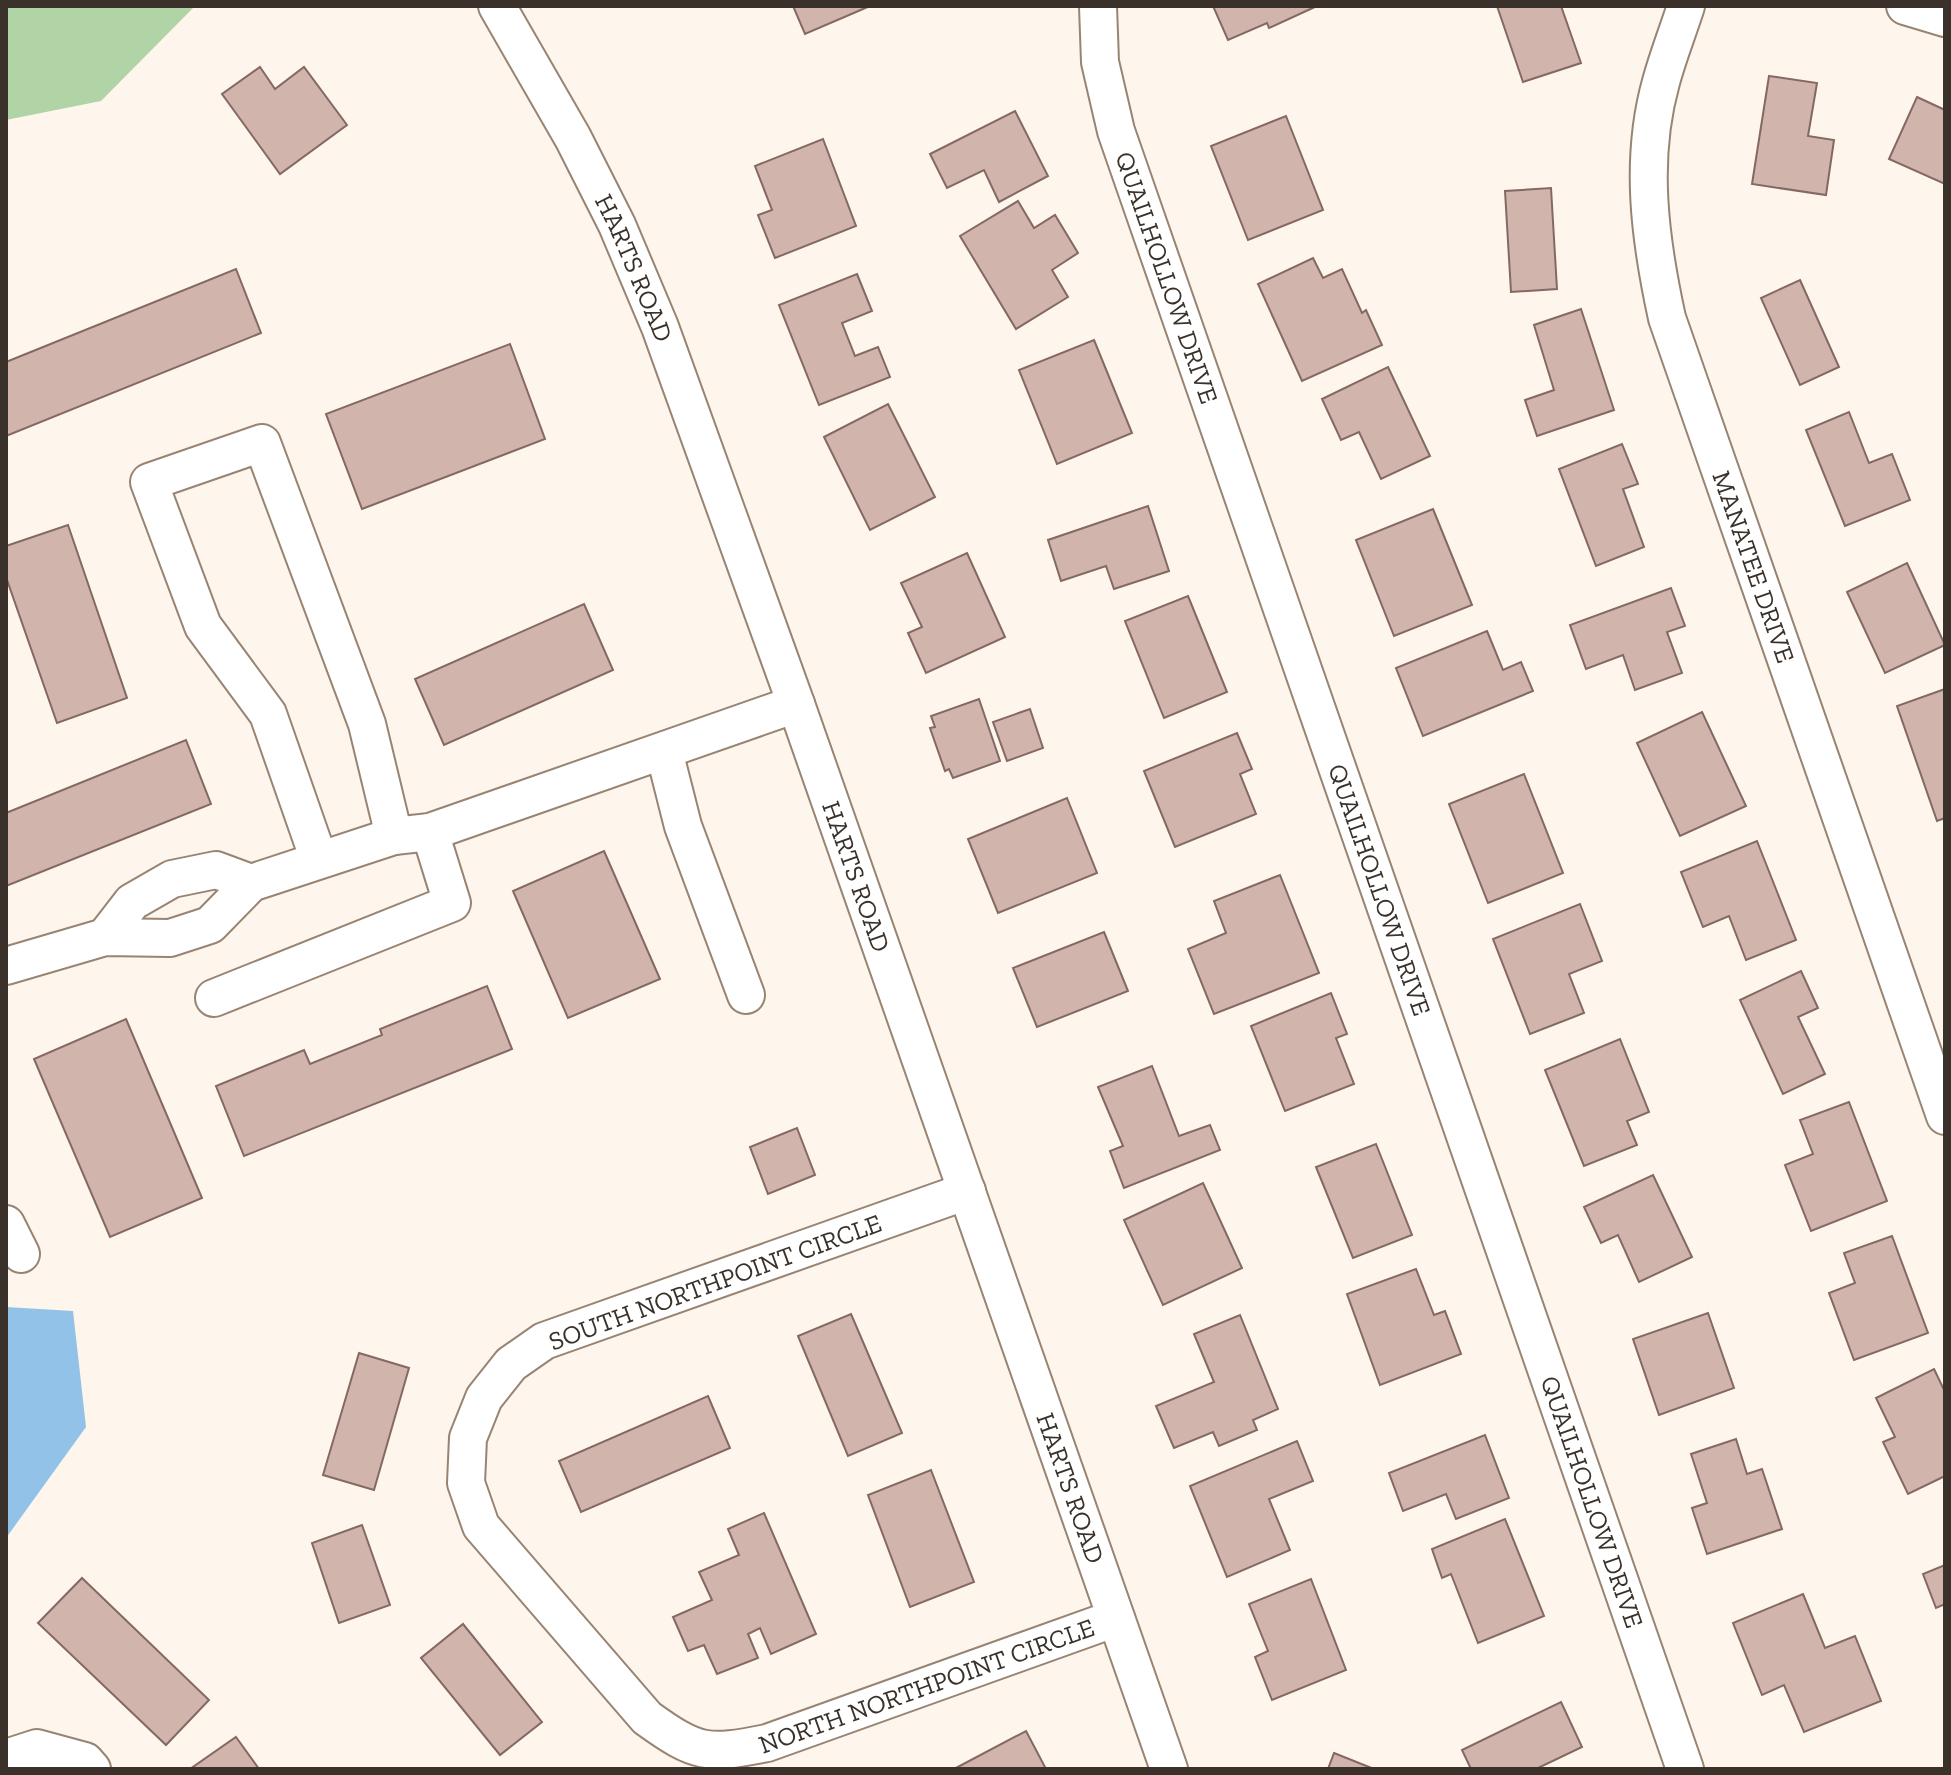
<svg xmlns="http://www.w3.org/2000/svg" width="1951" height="1775" viewBox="0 0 1951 1775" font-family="'Zilla Slab',serif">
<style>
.green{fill:#b0d4a6}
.water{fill:#93c2e8}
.building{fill:#d1b4ac;stroke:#846962;stroke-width:2}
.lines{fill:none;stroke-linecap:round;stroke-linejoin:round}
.minor-casing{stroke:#988472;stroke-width:40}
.minor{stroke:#fff;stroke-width:36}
.labels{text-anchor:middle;stroke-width:7;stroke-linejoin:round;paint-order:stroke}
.street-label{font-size:26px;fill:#3a322a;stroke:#fff}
</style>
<rect width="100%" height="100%" fill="#fef5ed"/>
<!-- green -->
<path class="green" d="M6,6H195L101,101L6,120Z"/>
<!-- water -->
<path class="water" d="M6,1307L73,1311L86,1427L6,1538Z"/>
<!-- building -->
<g class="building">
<path d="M793,6H870L805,34Z"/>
<path d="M1213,6H1317L1269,28L1267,23L1228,40Z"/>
<path d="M1497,6H1561L1581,63L1523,82Z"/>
<path d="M260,67L275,89L304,67L347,125L280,174L222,94Z"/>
<path d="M1769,76L1817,83L1808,136L1834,140L1826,195L1752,184Z"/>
<path d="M1917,97L1945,110V184L1889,159Z"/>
<path d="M1015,111L1048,176L999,202L984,170L947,188L930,154Z"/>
<path d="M1286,116L1323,210L1248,240L1211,146Z"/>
<path d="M823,139L856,226L775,258L758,215L772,210L755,166Z"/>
<path d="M1551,188L1557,289L1511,292L1505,191Z"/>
<path d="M1018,201L1034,228L1055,215L1078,253L1052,270L1068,297L1016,329L960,236Z"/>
<path d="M1313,258L1323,278L1342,269L1362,313L1366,310L1382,345L1302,381L1258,284Z"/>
<path d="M236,269L261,333L6,436V362Z"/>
<path d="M857,274L872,311L842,323L855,356L878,347L890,377L819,405L779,305Z"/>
<path d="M1800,280L1839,367L1800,385L1761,298Z"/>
<path d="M1581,309L1614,410L1537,436L1525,400L1554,390L1534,325Z"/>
<path d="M1094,340L1132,433L1057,464L1019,370Z"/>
<path d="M510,344L545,439L362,509L326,414Z"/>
<path d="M1388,367L1430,456L1381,479L1359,432L1341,440L1322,399Z"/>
<path d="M888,404L935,497L870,530L824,437Z"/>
<path d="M1849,412L1869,463L1892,454L1910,500L1845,526L1806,430Z"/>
<path d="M1622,444L1638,484L1623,489L1644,547L1596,566L1559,469Z"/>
<path d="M1148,506L1169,571L1114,589L1106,566L1061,581L1048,540Z"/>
<path d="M1433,509L1472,605L1394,636L1356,540Z"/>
<path d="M68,525L127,698L57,723L6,577V546Z"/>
<path d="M967,553L1005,637L926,673L908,633L922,627L901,583Z"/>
<path d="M1907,563L1945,645L1885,673L1847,592Z"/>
<path d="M1671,588L1685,626L1667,632L1682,673L1635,690L1623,655L1586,669L1570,625Z"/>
<path d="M1188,596L1227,692L1164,718L1125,621Z"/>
<path d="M584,604L613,670L444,745L415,679Z"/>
<path d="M1487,631L1503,670L1521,662L1533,691L1423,736L1396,668Z"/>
<path d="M1945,689V818L1937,821L1897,706Z"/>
<path d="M979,699L1000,761L953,778L949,769L945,771L930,728L935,727L931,716Z"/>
<path d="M1030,709L1043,748L1007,761L993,722Z"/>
<path d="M1702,712L1746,806L1680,836L1637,743Z"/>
<path d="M1237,733L1252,769L1240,774L1256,814L1175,847L1144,771Z"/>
<path d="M186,740L211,804L6,886V813Z"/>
<path d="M1524,774L1563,873L1488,903L1449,804Z"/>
<path d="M1067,798L1097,873L998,913L968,839Z"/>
<path d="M1757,841L1796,940L1746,960L1729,916L1703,927L1681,872Z"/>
<path d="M604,851L660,979L568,1018L513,891Z"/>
<path d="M1280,875L1319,973L1214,1014L1188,949L1226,933L1214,901Z"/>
<path d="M1580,904L1602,961L1569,974L1584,1013L1530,1034L1493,939Z"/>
<path d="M1104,932L1128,991L1037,1027L1013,968Z"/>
<path d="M1801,971L1818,1008L1798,1017L1825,1074L1783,1094L1740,1000Z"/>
<path d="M487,986L512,1049L244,1156L216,1086L304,1050L310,1064L382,1035L380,1029Z"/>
<path d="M1331,993L1347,1034L1336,1038L1354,1084L1285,1111L1251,1026Z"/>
<path d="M126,1019L202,1198L110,1237L34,1059Z"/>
<path d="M1620,1039L1649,1112L1627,1121L1637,1145L1584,1166L1545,1070Z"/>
<path d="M1152,1066L1179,1136L1210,1125L1220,1150L1124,1188L1110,1151L1123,1146L1098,1087Z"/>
<path d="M1849,1102L1887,1201L1811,1231L1785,1165L1813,1154L1800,1120Z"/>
<path d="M797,1128L815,1175L768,1194L750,1147Z"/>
<path d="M1376,1144L1412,1235L1353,1258L1316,1167Z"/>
<path d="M1653,1175L1692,1257L1639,1282L1618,1235L1601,1243L1584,1207Z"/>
<path d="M1203,1183L1242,1268L1163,1305L1124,1220Z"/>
<path d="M1892,1236L1928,1333L1854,1360L1829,1293L1855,1283L1844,1253Z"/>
<path d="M1416,1269L1434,1315L1445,1311L1461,1354L1380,1385L1347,1294Z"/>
<path d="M1708,1313L1734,1388L1659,1415L1633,1339Z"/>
<path d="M851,1314L902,1433L848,1456L798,1336Z"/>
<path d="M1240,1315L1278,1409L1253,1420L1257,1430L1219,1446L1213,1432L1174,1448L1156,1406L1214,1382L1194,1334Z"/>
<path d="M359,1353L409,1368L374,1490L323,1475Z"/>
<path d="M1934,1369L1945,1392V1476L1908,1494L1883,1442L1895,1437L1876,1398Z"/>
<path d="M708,1396L730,1448L581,1512L559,1461Z"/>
<path d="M1485,1435L1509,1498L1456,1519L1446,1494L1403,1511L1389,1473Z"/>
<path d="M1736,1439L1747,1474L1762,1469L1782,1529L1707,1554L1692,1508L1707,1503L1691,1454Z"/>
<path d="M1297,1441L1313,1481L1269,1499L1290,1550L1227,1577L1190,1486Z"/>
<path d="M931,1470L974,1582L910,1607L868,1495Z"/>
<path d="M764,1513L816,1634L771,1654L760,1628L748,1634L758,1658L717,1674L704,1645L688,1651L673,1617L712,1600L699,1572L739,1555L728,1529Z"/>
<path d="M1505,1519L1544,1616L1478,1643L1451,1574L1442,1578L1432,1549Z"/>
<path d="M362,1525L390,1605L339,1623L312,1543Z"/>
<path d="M1945,1565V1604L1936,1608L1923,1574Z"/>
<path d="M82,1578L209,1700L166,1745L38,1623Z"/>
<path d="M1311,1579L1346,1670L1272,1700L1255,1657L1268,1651L1249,1604Z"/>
<path d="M1803,1594L1825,1648L1855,1636L1881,1701L1804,1732L1784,1685L1762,1695L1733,1623Z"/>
<path d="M463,1624L542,1722L500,1755L421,1658Z"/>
<path d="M1561,1702L1582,1747L1536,1769H1471L1462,1750Z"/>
<path d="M1026,1731L1046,1769H954Z"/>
<path d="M236,1737L259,1769H190Z"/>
<path d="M1334,1753L1374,1769H1328Z"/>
</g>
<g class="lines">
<!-- minor casing -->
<g class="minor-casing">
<g id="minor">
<path id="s1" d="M497,6L573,138L617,225L660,327L796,704L1169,1769"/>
<path id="s2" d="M1098,6L1100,62L1116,131L1685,1769"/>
<path id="s3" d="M1686,6C1678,31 1668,56 1661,82C1639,160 1650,240 1667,318L1945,1116"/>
<path d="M1905,6L1945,18"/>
<path d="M664,751L683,826L746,995"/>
<path d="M319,860L268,714L203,626L149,482L262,443L367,724L394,836"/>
<path d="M105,937L132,902L172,879L216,870L251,883"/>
<path d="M6,966L105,937L170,938L210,925L251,883L394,836L430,832L796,704"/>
<path d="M214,998L452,903L430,832"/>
<path id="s4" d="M967,1191L544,1341L511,1364L484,1398L468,1438L466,1483L481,1526L647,1718C697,1754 707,1755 767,1743L1116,1618"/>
<path d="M6,1224L21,1254"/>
<path d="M6,1758L37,1748L85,1761L92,1769"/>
</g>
</g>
<!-- minor -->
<use href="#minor" class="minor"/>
</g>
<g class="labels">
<!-- street labels -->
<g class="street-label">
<text dy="9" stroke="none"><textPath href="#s1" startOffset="296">HARTS ROAD</textPath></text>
<text dy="9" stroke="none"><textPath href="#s2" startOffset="282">QUAILHOLLOW DRIVE</textPath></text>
<text dy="9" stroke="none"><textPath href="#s3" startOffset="582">MANATEE DRIVE</textPath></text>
<text dy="9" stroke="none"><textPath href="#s1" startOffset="944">HARTS ROAD</textPath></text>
<text dy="9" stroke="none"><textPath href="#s2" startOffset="930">QUAILHOLLOW DRIVE</textPath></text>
<text transform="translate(715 1282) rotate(-20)" y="9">SOUTH NORTHPOINT CIRCLE</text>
<text dy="9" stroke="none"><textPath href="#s1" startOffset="1592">HARTS ROAD</textPath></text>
<text dy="9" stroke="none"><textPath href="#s2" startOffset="1578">QUAILHOLLOW DRIVE</textPath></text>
<text dy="9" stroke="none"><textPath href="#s4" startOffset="1218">NORTH NORTHPOINT CIRCLE</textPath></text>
</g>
</g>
<!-- border -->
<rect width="1951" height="1775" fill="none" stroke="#3a322a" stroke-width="16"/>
</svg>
